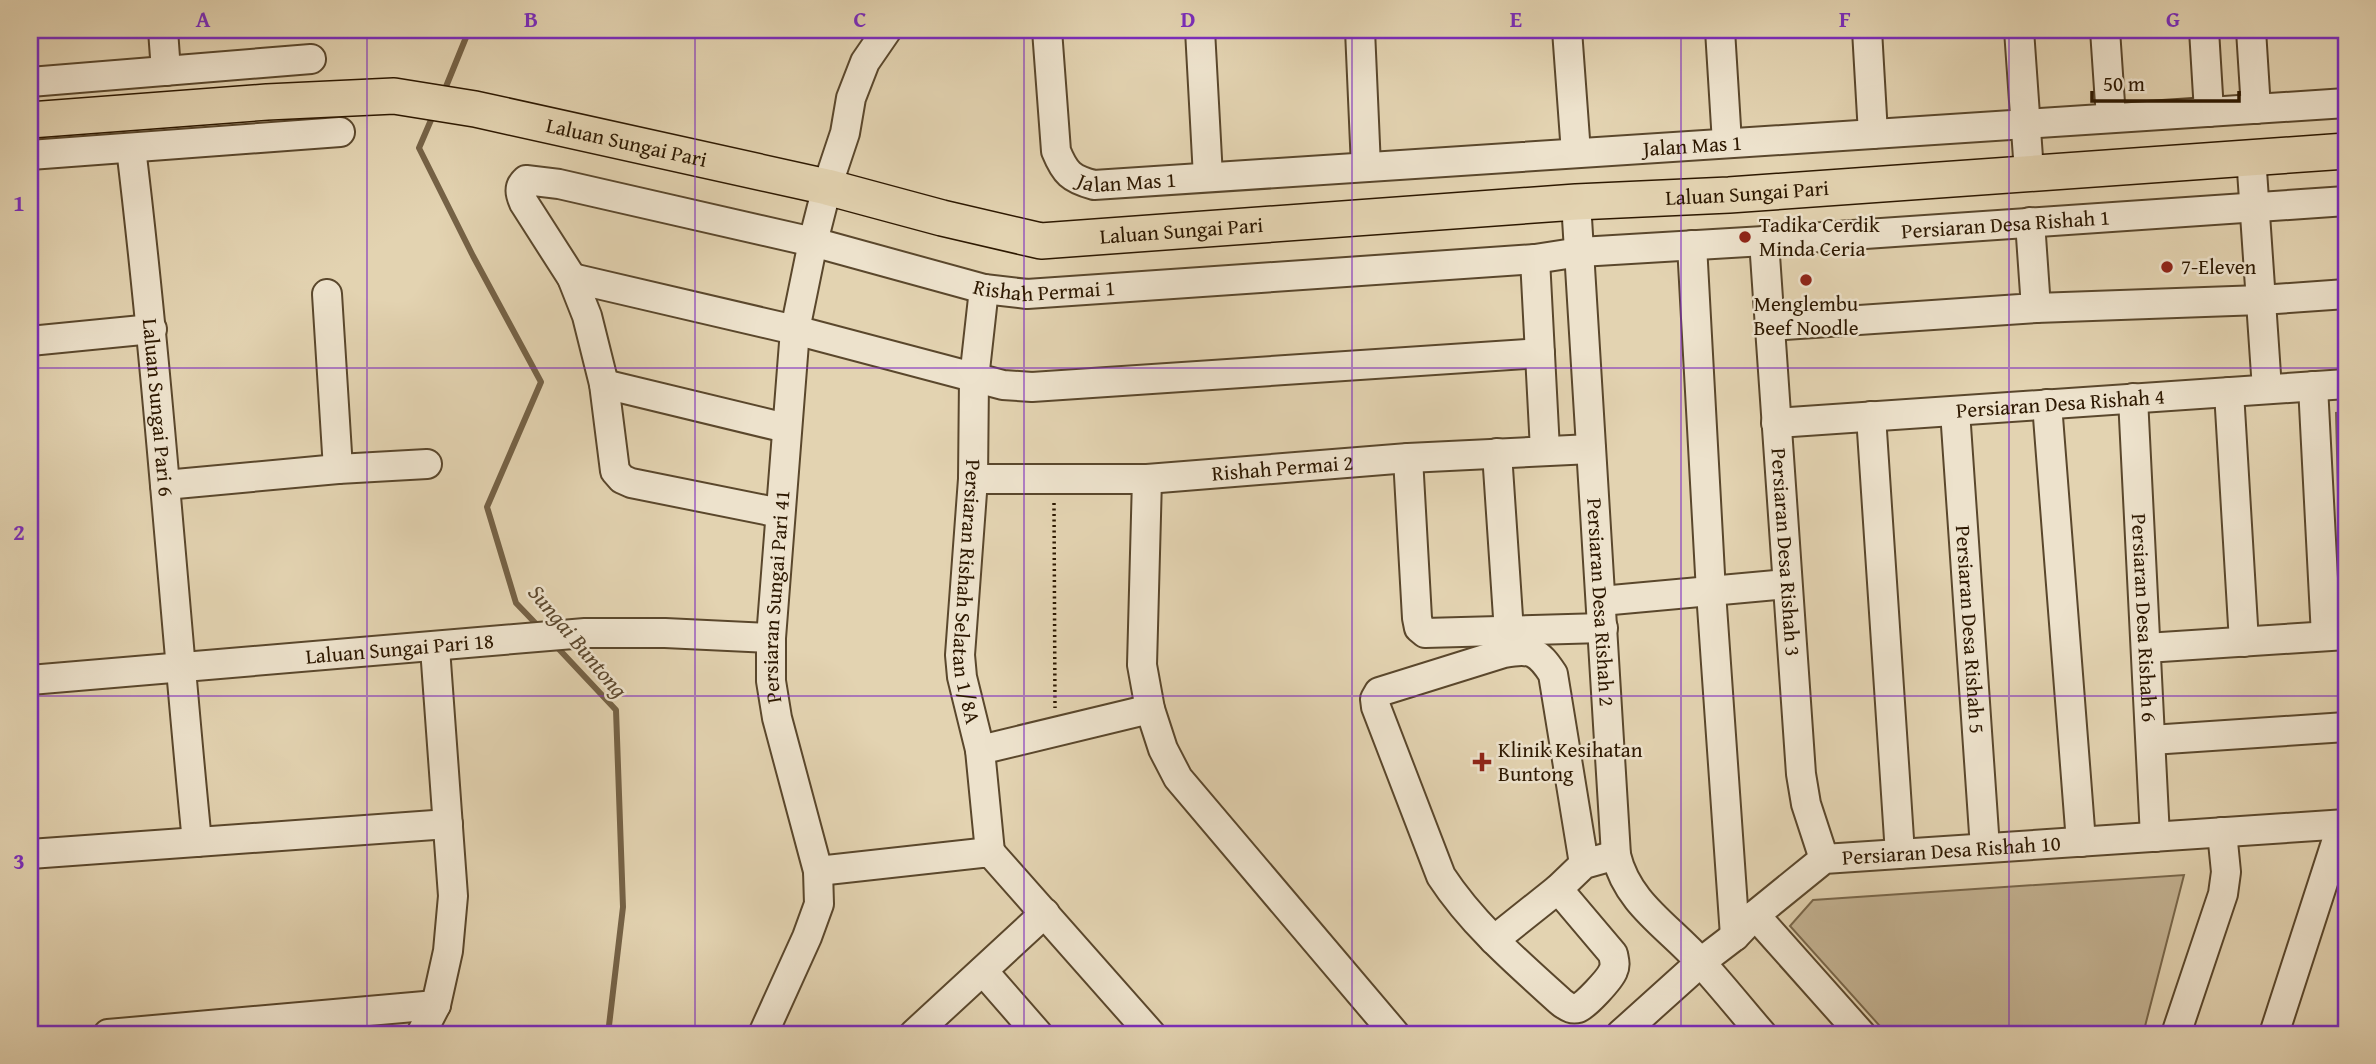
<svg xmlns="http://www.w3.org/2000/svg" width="2376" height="1064" viewBox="0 0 2376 1064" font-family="'Gentium Book Plus',serif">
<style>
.green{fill:#c4b393;stroke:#78664a;stroke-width:2}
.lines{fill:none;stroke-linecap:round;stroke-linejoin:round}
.stream{stroke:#756246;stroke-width:6}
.minor-casing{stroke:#5a472c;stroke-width:32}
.major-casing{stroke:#2d1800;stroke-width:38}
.path{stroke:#2d1800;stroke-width:3.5;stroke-dasharray:2 3.5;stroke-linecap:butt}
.minor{stroke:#ede2cc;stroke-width:28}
.major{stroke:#e3d3b1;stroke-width:35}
.grid{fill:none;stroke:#7b2cbf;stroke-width:2;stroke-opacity:0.55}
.poi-dot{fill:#8f2418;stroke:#ede2cc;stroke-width:2.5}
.labels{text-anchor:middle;stroke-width:5;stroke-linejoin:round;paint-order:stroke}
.street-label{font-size:21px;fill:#2d1800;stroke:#ede2cc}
.poi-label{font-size:21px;fill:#2d1800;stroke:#ede2cc;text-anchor:start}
.water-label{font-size:23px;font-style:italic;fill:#5d492f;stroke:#ede2cc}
.neatline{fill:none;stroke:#7b2cbf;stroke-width:2.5}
.grid-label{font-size:23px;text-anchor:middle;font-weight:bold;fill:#7b2cbf}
</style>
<rect width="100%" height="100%" fill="#e3d3b1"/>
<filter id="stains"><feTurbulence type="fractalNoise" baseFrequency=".00286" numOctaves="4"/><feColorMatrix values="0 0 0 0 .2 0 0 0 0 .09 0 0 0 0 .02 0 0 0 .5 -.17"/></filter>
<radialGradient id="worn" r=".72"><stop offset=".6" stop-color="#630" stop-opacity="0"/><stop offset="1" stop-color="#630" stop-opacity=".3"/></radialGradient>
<!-- green -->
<g class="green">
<path d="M2346,412V611L2341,612L2336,413Z"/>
<path d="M2184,875L2143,1034H1887L1790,926L1813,900Z"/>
</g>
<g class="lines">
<!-- stream -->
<g class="stream">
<path d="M443,94L469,30"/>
<path d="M434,113L419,148L473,256L541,382L487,507L516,603L541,629"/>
<path d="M555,645L616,710L623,907L608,1034"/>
</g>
<!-- minor casing -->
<g class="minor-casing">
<g id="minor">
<path d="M163,30L166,71"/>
<path id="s1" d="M1047,30L1056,151C1065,173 1071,179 1094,185L2346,103"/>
<path d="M1200,30L1208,177"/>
<path d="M1360,30L1366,167"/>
<path d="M1567,30L1576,153"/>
<path d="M1720,30L1727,143"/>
<path d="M1867,30L1873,134"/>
<path d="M2019,30L2029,172"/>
<path d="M2105,30L2111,118"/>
<path d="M2204,30L2209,112"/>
<path d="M2251,30L2256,109"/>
<path d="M30,82L311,59"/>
<path id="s2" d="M131,148C159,379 174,611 197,842"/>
<path d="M30,155L340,132"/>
<path d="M2251,156L2267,389"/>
<path id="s3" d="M1576,202L1616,855C1628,905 1670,927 1702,964C1723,987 1742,1011 1762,1034"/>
<path id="s4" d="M1764,241L1801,774L1806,804L1824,859"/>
<path d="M1692,245L1711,592L1735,936"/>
<path d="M1535,259L1545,450"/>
<path d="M572,278L795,330L1003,385L1032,387L1540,353"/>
<path id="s5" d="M984,289L974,379L973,479L960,655L962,677L980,750L990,852"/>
<path d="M327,294L338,469"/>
<path d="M2036,308L2261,300L2346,294"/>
<path d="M1770,326L2036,308L2030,222"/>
<path d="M30,341L152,329"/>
<path d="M604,384L786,428"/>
<path d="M2313,386L2326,636"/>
<path d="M2229,392L2244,642"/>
<path id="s6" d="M2133,398L2155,837"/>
<path d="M2047,404L2081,842"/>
<path id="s7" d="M1955,411L1985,848"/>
<path d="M1871,416L1900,854"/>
<path id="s8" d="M1776,423L2346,384"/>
<path d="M1497,453L1509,632"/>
<path d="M1408,458L1417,618L1419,628L1425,633L1603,628"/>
<path id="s9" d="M973,479H1147L1408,458L1591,449"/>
<path d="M1147,479L1142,665L1150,709L1163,749L1178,778L1395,1034"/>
<path d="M165,485L338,469L427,464"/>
<path id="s10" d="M780,513L631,483L622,479L615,471L604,384L587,316L572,278L524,203C520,194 518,187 526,180L559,184L813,242L984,289L1027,294L1535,259L1580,252L1764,241L2346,201"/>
<path d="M1601,601L1787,584"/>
<path d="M2146,648L2346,635"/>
<path id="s11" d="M30,680L585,633H665L771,638"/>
<path d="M2151,740L2346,727"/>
<path d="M980,750L1150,709"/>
<path d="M30,854L448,824"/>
<path d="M1584,864L1553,674C1538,651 1531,648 1504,653L1379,692L1375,699L1376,707L1441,876C1473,925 1519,964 1562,1003C1567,1006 1571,1010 1578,1008C1585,1006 1610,979 1613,971C1616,965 1614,960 1613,954L1558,889L1584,864L1616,855"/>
<path d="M818,871L990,852L1151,1034"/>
<path d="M1755,915L1861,1034"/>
<path d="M1494,940L1558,889"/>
<path d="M983,971L1038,1034"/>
<path d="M108,1034L436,1005"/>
<path d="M421,1034L436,1005L448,951L453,896L435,648"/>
<path id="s12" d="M763,1034L807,937L819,904L818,871L777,718L771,681V638L795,330L813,242L827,187L845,133L851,98L865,62L887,30"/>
<path d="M914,1034L1045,913"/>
<path id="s13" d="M1621,1034L1701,962L1735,936L1755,915L1824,859L2346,824"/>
<path d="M2176,1034L2223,894L2226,872L2222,832"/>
<path d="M2274,1034L2342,824"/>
</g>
</g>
<!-- major casing -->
<g class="major-casing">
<g id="major">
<path id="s14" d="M30,120L267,102L394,96L475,109L827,187L942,218L1041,241L1576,202L1729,195L2346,151"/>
</g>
</g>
<!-- path -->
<path class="path" d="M1054,503L1055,708"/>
<!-- minor -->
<use href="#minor" class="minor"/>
<!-- major -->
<use href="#major" class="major"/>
</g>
<!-- grid -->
<path class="grid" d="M367,30V1034M695,30V1034M1024,30V1034M1352,30V1034M1681,30V1034M2009,30V1034M30,368H2346M30,696H2346"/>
<!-- markers -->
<g class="poi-dot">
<circle cx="1745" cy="237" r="7"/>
<circle cx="2167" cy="267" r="7"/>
<circle cx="1806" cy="280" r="7"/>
<path d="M1478.5 751.5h7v7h7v7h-7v7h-7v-7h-7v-7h7z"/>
</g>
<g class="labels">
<!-- street labels -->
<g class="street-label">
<text dy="7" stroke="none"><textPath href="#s14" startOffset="602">Laluan Sungai Pari</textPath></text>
<text dy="7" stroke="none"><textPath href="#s1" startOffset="775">Jalan Mas 1</textPath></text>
<text dy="7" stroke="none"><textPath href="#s1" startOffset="208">Jalan Mas 1</textPath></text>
<text dy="7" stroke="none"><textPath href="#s14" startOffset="1736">Laluan Sungai Pari</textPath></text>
<text dy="7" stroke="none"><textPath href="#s10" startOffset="1981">Persiaran Desa Rishah 1</textPath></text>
<text dy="7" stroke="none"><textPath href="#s14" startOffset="1169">Laluan Sungai Pari</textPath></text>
<text dy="7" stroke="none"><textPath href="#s10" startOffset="1017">Rishah Permai 1</textPath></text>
<text dy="7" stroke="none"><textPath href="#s8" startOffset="285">Persiaran Desa Rishah 4</textPath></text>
<text dy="7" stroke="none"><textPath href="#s2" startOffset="261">Laluan Sungai Pari 6</textPath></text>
<text dy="7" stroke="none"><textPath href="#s9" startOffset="310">Rishah Permai 2</textPath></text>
<text dy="7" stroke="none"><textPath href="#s4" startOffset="312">Persiaran Desa Rishah 3</textPath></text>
<text dy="7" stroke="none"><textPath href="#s5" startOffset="304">Persiaran Rishah Selatan 1/8A</textPath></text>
<text dy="7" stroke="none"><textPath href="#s12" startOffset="455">Persiaran Sungai Pari 41</textPath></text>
<text dy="7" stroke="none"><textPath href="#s3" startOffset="401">Persiaran Desa Rishah 2</textPath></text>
<text dy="7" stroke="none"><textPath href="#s6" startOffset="220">Persiaran Desa Rishah 6</textPath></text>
<text dy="7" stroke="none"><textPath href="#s7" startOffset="219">Persiaran Desa Rishah 5</textPath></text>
<text dy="7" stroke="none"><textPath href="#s11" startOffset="371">Laluan Sungai Pari 18</textPath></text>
<text dy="7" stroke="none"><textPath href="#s13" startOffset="396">Persiaran Desa Rishah 10</textPath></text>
</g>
<!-- poi labels -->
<g class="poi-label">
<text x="1759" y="232">Tadika Cerdik<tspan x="1759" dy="24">Minda Ceria</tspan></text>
<text x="2181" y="274">7-Eleven</text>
<text x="1806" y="311" text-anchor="middle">Menglembu<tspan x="1806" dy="24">Beef Noodle</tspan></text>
<text x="1498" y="757">Klinik Kesihatan<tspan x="1498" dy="24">Buntong</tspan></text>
</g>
<!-- water labels -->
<g class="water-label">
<text transform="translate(578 641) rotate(50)" y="8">Sungai Buntong</text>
</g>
</g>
<!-- margin -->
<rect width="2376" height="1064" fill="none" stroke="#e3d3b1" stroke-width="77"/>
<!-- scale -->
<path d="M2092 91v10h147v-10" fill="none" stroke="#2d1800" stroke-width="3.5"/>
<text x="2103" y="91" font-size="21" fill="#2d1800" stroke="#ede2cc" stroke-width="5" paint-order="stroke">50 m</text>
<rect x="38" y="38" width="2300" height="988" class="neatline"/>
<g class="grid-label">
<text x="203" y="27">A</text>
<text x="531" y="27">B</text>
<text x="860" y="27">C</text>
<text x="1188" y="27">D</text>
<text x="1516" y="27">E</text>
<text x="1845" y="27">F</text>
<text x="2173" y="27">G</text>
<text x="19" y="211">1</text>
<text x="19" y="540">2</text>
<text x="19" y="869">3</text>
</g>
<rect width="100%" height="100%" filter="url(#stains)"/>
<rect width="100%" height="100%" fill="url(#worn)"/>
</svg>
